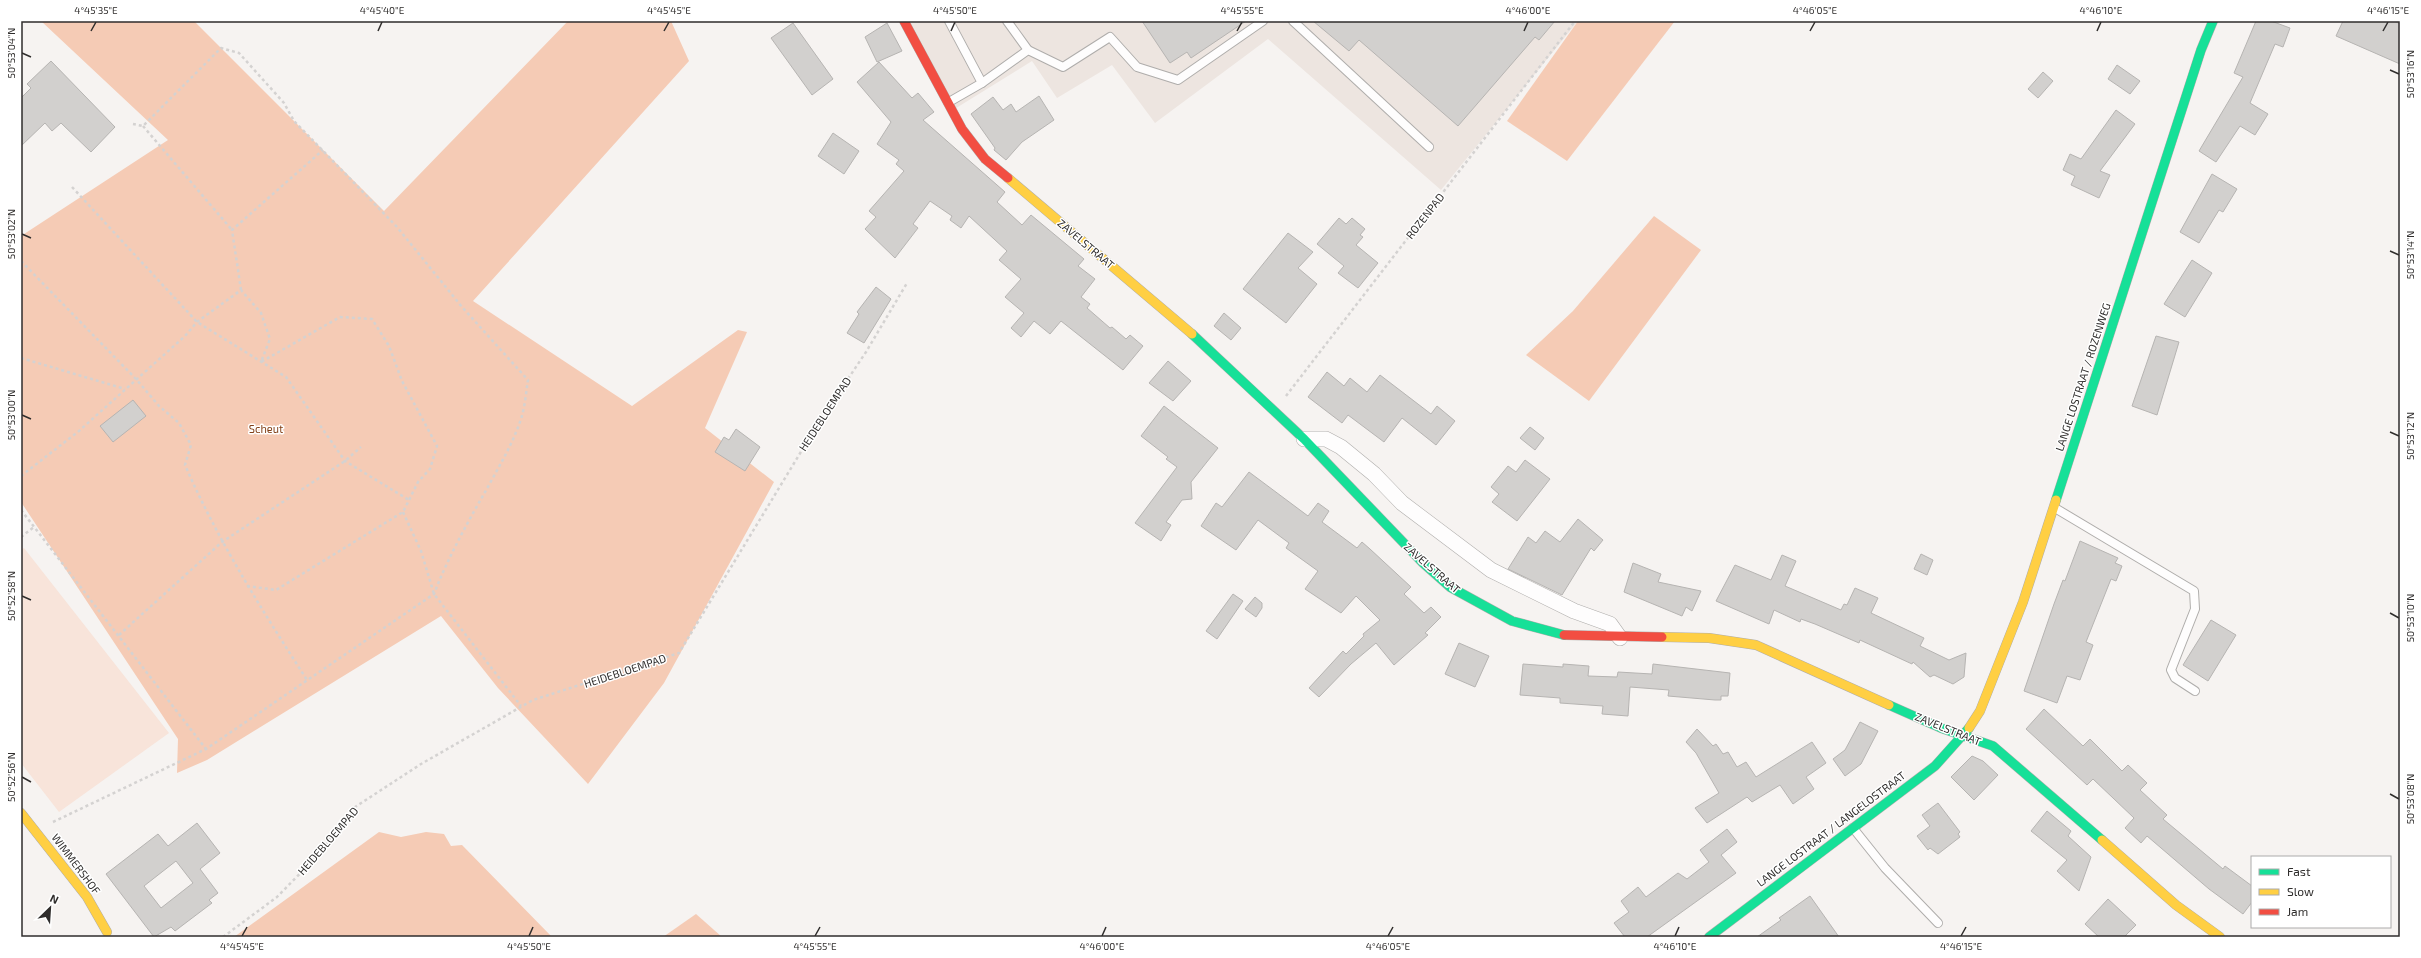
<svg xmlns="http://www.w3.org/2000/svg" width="2421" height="958" viewBox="0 0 2421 958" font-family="'Exo 2',sans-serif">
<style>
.built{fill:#ede5e0}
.green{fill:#f8e4da}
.forest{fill:#f5cbb5}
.building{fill:#d2d0ce;stroke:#b6b4b2;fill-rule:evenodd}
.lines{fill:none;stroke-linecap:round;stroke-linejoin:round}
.lane-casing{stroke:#afadab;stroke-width:10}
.street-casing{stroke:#afadab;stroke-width:16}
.fast-casing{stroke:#afadab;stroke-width:10}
.slow-casing{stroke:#afadab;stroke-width:10}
.jam-casing{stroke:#afadab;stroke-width:10}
.path{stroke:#d4d2d1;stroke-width:2.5;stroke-dasharray:3 3;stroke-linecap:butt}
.lane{stroke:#fefdfd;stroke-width:8}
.street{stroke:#fefdfd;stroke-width:15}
.fast{stroke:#16e098;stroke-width:9}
.slow{stroke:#ffcf43;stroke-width:9}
.jam{stroke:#f24e42;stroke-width:9}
.ticks{fill:none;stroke:#2f2d2c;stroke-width:1.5}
.labels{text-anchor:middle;stroke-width:3;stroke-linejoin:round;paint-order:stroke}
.street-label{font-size:11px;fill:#2f2d2c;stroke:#fff}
.park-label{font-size:11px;fill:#813f15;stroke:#fff}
.neatline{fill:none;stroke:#2f2d2c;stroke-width:1.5}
.ticks-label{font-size:10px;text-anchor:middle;fill:#2f2d2c}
</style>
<rect width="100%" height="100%" fill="#f6f3f1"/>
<!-- built -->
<path class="built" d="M904,21H1578L1441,190L1268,39L1155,123L1112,65L1057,98L1032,61L953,110Z"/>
<!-- green -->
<path class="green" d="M24,548L169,733L59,812L21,763V550Z"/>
<!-- forest -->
<g class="forest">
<path d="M41,21H194L384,211L568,21H671L689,61L473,301L632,406L738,330L747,332L705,428L774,482L664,683L588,784L498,688L441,616L207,760L177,773L178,739L21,502V236L168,140Z"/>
<path d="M1578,21H1675L1567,161L1507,121Z"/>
<path d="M1654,216L1701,250L1589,401L1526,355L1573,311Z"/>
<path d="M379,832L401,837L426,832L444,834L451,846L462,845L552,937H234Z"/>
<path d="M696,914L722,937H663Z"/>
</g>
<!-- building -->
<g class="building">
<path d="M1142,21H1246L1191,58L1187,52L1170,63Z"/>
<path d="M1313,21H1555L1539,40L1535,37L1458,126L1359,40L1349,51Z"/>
<path d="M2256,21H2271L2290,28L2283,47L2275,44L2250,103L2268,114L2255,135L2240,126L2216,162L2199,151L2243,77L2234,73Z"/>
<path d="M2343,21H2394L2400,24V64L2336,36Z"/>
<path d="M793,23L833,79L812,95L771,38Z"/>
<path d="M887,23L902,51L877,62L865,37Z"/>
<path d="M51,61L115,127L91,152L61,123L52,131L45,123L21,146V98L31,88L27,84Z"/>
<path d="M879,62L912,98L918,93L934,112L923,120L1005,192L997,202L1022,225L1031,215L1084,259L1078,266L1095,279L1081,297L1090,304L1087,308L1110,328L1112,327L1126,339L1130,335L1143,346L1123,370L1061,321L1050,334L1034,321L1021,337L1011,328L1024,313L1005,297L1021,279L999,260L1007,251L969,216L961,228L950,220L952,216L930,201L913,224L918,228L895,258L865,229L876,217L869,211L904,171L896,164L899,160L877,144L891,122L857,82Z"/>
<path d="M2117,65L2140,81L2130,94L2108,79Z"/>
<path d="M2043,72L2053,81L2038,98L2028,89Z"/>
<path d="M1039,96L1054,120L1022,142L1006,160L994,150L995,148L971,114L993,97L1003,110L1011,104L1016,112Z"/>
<path d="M2116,110L2135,124L2100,171L2110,175L2099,198L2071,185L2075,176L2063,170L2070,154L2081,159Z"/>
<path d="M833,133L859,151L844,174L818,156Z"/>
<path d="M2212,174L2237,189L2223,212L2219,210L2199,243L2180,232Z"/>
<path d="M1339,218L1346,224L1352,218L1365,229L1360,235L1363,237L1356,245L1378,263L1358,288L1338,273L1344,266L1317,244Z"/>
<path d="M1288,233L1313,252L1298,268L1317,284L1286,323L1243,289Z"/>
<path d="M2192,260L2212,273L2185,317L2164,304Z"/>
<path d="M876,287L891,299L864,343L847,333L859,314L857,312Z"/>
<path d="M1224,313L1241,328L1231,340L1214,326Z"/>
<path d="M2156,336L2179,342L2157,415L2132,406Z"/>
<path d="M1168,361L1191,381L1173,401L1149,383Z"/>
<path d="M1327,372L1344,386L1350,378L1367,392L1380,375L1431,414L1437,406L1455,421L1436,445L1402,418L1384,442L1348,415L1342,423L1308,397Z"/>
<path d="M133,400L146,416L113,442L100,426Z"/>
<path d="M1164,406L1218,448L1191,482L1192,499L1182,500L1166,522L1171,525L1161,541L1135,523L1177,467L1166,459L1168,457L1141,436Z"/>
<path d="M1530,427L1544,438L1535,450L1520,438Z"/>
<path d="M736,429L760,447L745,471L715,452L724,437L729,440Z"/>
<path d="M1525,460L1550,479L1517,521L1492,502L1499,494L1491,487L1508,466L1516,472Z"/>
<path d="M1249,472L1308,516L1318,503L1329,511L1322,522L1357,548L1362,542L1370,549L1411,587L1404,594L1424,613L1431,607L1441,617L1425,633L1428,635L1394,665L1376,643L1351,664L1319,697L1309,688L1343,651L1346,654L1364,636L1363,634L1380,620L1356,596L1341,613L1305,589L1318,571L1286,548L1289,543L1258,520L1236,550L1201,526L1216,503L1222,507Z"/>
<path d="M1578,519L1603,540L1594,551L1591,548L1562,595L1508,569L1528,537L1536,543L1545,531L1560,542Z"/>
<path d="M2080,541L2118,558L2115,563L2122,566L2116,581L2111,579L2086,642L2093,645L2080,680L2067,676L2057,703L2024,691L2054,604L2063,580L2065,581Z"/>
<path d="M1921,554L1933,560L1927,575L1914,569Z"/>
<path d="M1782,555L1796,561L1785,586L1841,610L1844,604L1847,605L1855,588L1878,598L1871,613L1924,638L1920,646L1949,660L1966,653L1964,677L1953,684L1934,675L1930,677L1913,662L1912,664L1860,640L1859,643L1815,624L1801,619L1800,622L1774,610L1769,624L1716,601L1735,565L1771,580Z"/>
<path d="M1633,563L1661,574L1658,582L1701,591L1692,611L1686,607L1682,616L1624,592Z"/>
<path d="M1233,594L1243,601L1217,639L1206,631Z"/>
<path d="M1255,597L1262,603V608L1256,617L1245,609Z"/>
<path d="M2211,620L2236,635L2208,681L2183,665Z"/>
<path d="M1459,643L1489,656L1475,687L1445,674Z"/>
<path d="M1523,664L1563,667V664L1589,666L1588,676L1617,677L1618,672L1652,674L1653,664L1730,673L1728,696H1721V700H1715L1668,696L1669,690L1630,687L1628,716L1602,714L1603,706L1560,703V698L1520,695Z"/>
<path d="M2044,709L2083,746L2090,739L2122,771L2128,765L2147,783L2140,790L2167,815L2163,819L2223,869L2225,866L2252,886V902L2243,914L2209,889L2147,836L2141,843L2125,828L2134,818L2093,779L2087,785L2026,729Z"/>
<path d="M1860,722L1878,731L1861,764L1845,776L1833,759L1845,750Z"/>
<path d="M1697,729L1713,746L1716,744L1723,754L1728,752L1737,767L1746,762L1756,777L1812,742L1826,763L1806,777L1814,789L1793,804L1780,785L1752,802L1747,797L1707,823L1695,808L1719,793L1696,753L1686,742Z"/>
<path d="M1972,756L1983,761L1998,775L1974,800L1951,777Z"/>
<path d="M1938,803L1960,832L1958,834L1960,837L1938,854L1930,848L1928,850L1917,836L1930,826L1922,815Z"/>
<path d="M2047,811L2071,831L2068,836L2091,857L2079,891L2057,871L2067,860L2031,831Z"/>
<path d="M197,823L220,853L200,869L218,893L209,900L212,903L175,931L171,927L154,937L106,874L158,834L168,846ZM176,861L193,883L161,908L144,886Z"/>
<path d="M1727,829L1737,842L1721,855L1736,873L1647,937H1625L1614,923L1629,912L1621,901L1638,887L1646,897L1678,873L1687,879L1709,862L1700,850Z"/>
<path d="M1810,896L1839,937H1757L1781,920L1779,918Z"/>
<path d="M2108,899L2136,925L2124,937H2099L2085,924Z"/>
</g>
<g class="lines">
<!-- lane casing -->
<g class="lane-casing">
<g id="lane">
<path d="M949,21L982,83"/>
<path d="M1007,21L1028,50"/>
<path d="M1293,21L1429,147"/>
<path d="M949,102L982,83L1028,50L1063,67L1110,37L1137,67L1178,80L1263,21"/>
<path d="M2055,508L2194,591L2195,609L2171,670L2175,678L2195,691"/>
<path d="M1853,828L1885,868L1938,923"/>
</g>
</g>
<!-- street casing -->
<g class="street-casing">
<path id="street" d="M1304,439H1326L1341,447L1374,474L1402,503L1491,570L1574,611L1610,624L1620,638"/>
</g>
<!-- fast casing -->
<g class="fast-casing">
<g id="fast">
<path d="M1192,334L1304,439L1423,563L1450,587L1512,621L1564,635"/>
<path d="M2056,500L2201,50L2213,21"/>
<path d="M1889,705L1941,728L1993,746L2102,840"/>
<path d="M1709,937L1935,766L1969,728"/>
</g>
</g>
<!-- slow casing -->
<g class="slow-casing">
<g id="slow">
<path d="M1008,178L1192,334"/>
<path d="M1662,637L1709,638L1756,645L1889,705"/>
<path d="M1969,728L1980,711L2023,602L2056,500"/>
<path d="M21,813L87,897L107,932"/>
<path d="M2102,840L2176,905L2220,937"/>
</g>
</g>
<!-- jam casing -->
<g class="jam-casing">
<g id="jam">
<path d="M904,21L962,129L985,159L1008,178"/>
<path d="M1564,635L1662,637"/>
</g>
</g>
<!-- path -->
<g class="path">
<path d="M143,126L232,230"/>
<path d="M72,187L197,322L286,377L345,461L409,500"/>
<path d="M21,261L136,379L159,406L179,423L191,445L185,465C218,541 262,610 307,680"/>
<path d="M241,290L232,230L323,150"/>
<path d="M21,358L125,389"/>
<path d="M1286,396L1575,21"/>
<path d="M21,476L79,431L185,336L197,322L241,290L261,313L270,339L261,362L340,317L372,319L389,346L402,381L437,446L430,469L418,482L403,512L276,590L247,586"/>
<path d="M21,510L206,749"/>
<path d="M403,512L421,551L434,594L521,706"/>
<path d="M21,537L34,527"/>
<path d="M119,635L222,542L345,461L361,447"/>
<path d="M53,822L206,749L434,594C448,557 469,520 489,485C501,463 513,443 521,419C525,407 526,392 528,380L462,307L397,227L294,121L284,103L239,53L221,48L143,126L133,124"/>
<path d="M223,937L277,897L319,854L352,809L421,764L533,700L679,653L819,422L866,352L907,283"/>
</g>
<!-- lane -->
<use href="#lane" class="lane"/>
<!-- street -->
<use href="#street" class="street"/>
<!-- fast -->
<use href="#fast" class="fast"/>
<!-- slow -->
<use href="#slow" class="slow"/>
<!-- jam -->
<use href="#jam" class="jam"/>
</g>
<!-- ticks -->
<path class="ticks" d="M91,31L96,22M378,31L382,22M664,31L669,22M951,31L955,22M1237,31L1242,22M1524,31L1528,22M1810,31L1815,22M2097,31L2101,22M2383,31L2388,22M22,53L31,57M2390,70L2399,74M22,234L31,238M2390,251L2399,255M22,415L31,419M2390,432L2399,436M22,596L31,600M2390,613L2399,618M22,777L31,782M2390,794L2399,799M242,936L247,927M529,936L533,927M815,936L820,927M1102,936L1106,927M1388,936L1393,927M1675,936L1679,927M1961,936L1966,927"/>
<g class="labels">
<!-- street labels -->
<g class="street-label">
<text transform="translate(1425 216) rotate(-52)" y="4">ROZENPAD</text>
<text transform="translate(1086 244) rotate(40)" y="4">ZAVELSTRAAT</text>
<text transform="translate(2083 377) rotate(-72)" y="4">LANGE LOSTRAAT / ROZENWEG</text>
<text transform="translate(825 414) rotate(-57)" y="4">HEIDEBLOEMPAD</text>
<text transform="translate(1432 568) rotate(41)" y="4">ZAVELSTRAAT</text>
<text transform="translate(625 671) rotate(-18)" y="4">HEIDEBLOEMPAD</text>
<text transform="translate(1948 729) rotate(22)" y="4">ZAVELSTRAAT</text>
<text transform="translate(1831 829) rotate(-37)" y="4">LANGE LOSTRAAT / LANGELOSTRAAT</text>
<text transform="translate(328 841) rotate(-49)" y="4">HEIDEBLOEMPAD</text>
<text transform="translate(76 864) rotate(53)" y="4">WIMMERSHOF</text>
</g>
<!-- park labels -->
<g class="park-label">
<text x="266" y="433">Scheut</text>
</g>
</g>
<!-- border -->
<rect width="2421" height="958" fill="none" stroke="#ffffff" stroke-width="44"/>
<!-- legend -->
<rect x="2251" y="856" width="140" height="72" fill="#ffffff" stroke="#acabab"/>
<rect x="2259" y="869" width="20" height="6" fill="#16e098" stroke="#acabab"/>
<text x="2287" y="876" font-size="12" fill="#2f2d2c">Fast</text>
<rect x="2259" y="889" width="20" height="6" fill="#ffcf43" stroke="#acabab"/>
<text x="2287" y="896" font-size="12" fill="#2f2d2c">Slow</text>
<rect x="2259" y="909" width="20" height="6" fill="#f24e42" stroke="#acabab"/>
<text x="2287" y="916" font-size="12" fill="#2f2d2c">Jam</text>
<!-- north arrow -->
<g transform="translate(50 908) rotate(25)" stroke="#ffffff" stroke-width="3" paint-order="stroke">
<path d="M0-3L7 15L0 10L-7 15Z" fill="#2f2d2c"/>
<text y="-6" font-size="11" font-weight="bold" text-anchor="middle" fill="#2f2d2c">N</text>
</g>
<rect x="22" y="22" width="2377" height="914" class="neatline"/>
<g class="ticks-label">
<text x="96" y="14">4°45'35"E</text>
<text x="382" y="14">4°45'40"E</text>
<text x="669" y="14">4°45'45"E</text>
<text x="955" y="14">4°45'50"E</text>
<text x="1242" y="14">4°45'55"E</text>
<text x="1528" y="14">4°46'00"E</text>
<text x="1815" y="14">4°46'05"E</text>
<text x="2101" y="14">4°46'10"E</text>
<text x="2388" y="14">4°46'15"E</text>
<text transform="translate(11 53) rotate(-90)" y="4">50°53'04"N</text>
<text transform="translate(2410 74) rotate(-90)" y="4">50°53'16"N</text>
<text transform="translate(11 234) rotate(-90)" y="4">50°53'02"N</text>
<text transform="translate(2410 255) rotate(-90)" y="4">50°53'14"N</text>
<text transform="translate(11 415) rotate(-90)" y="4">50°53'00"N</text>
<text transform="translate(2410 436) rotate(-90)" y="4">50°53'12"N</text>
<text transform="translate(11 596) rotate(-90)" y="4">50°52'58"N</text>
<text transform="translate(2410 618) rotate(-90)" y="4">50°53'10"N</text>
<text transform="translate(11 777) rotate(-90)" y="4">50°52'56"N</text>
<text transform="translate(2410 799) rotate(-90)" y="4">50°53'08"N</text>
<text x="242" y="950">4°45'45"E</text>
<text x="529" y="950">4°45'50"E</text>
<text x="815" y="950">4°45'55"E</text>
<text x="1102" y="950">4°46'00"E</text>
<text x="1388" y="950">4°46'05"E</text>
<text x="1675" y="950">4°46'10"E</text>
<text x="1961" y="950">4°46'15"E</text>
</g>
</svg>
